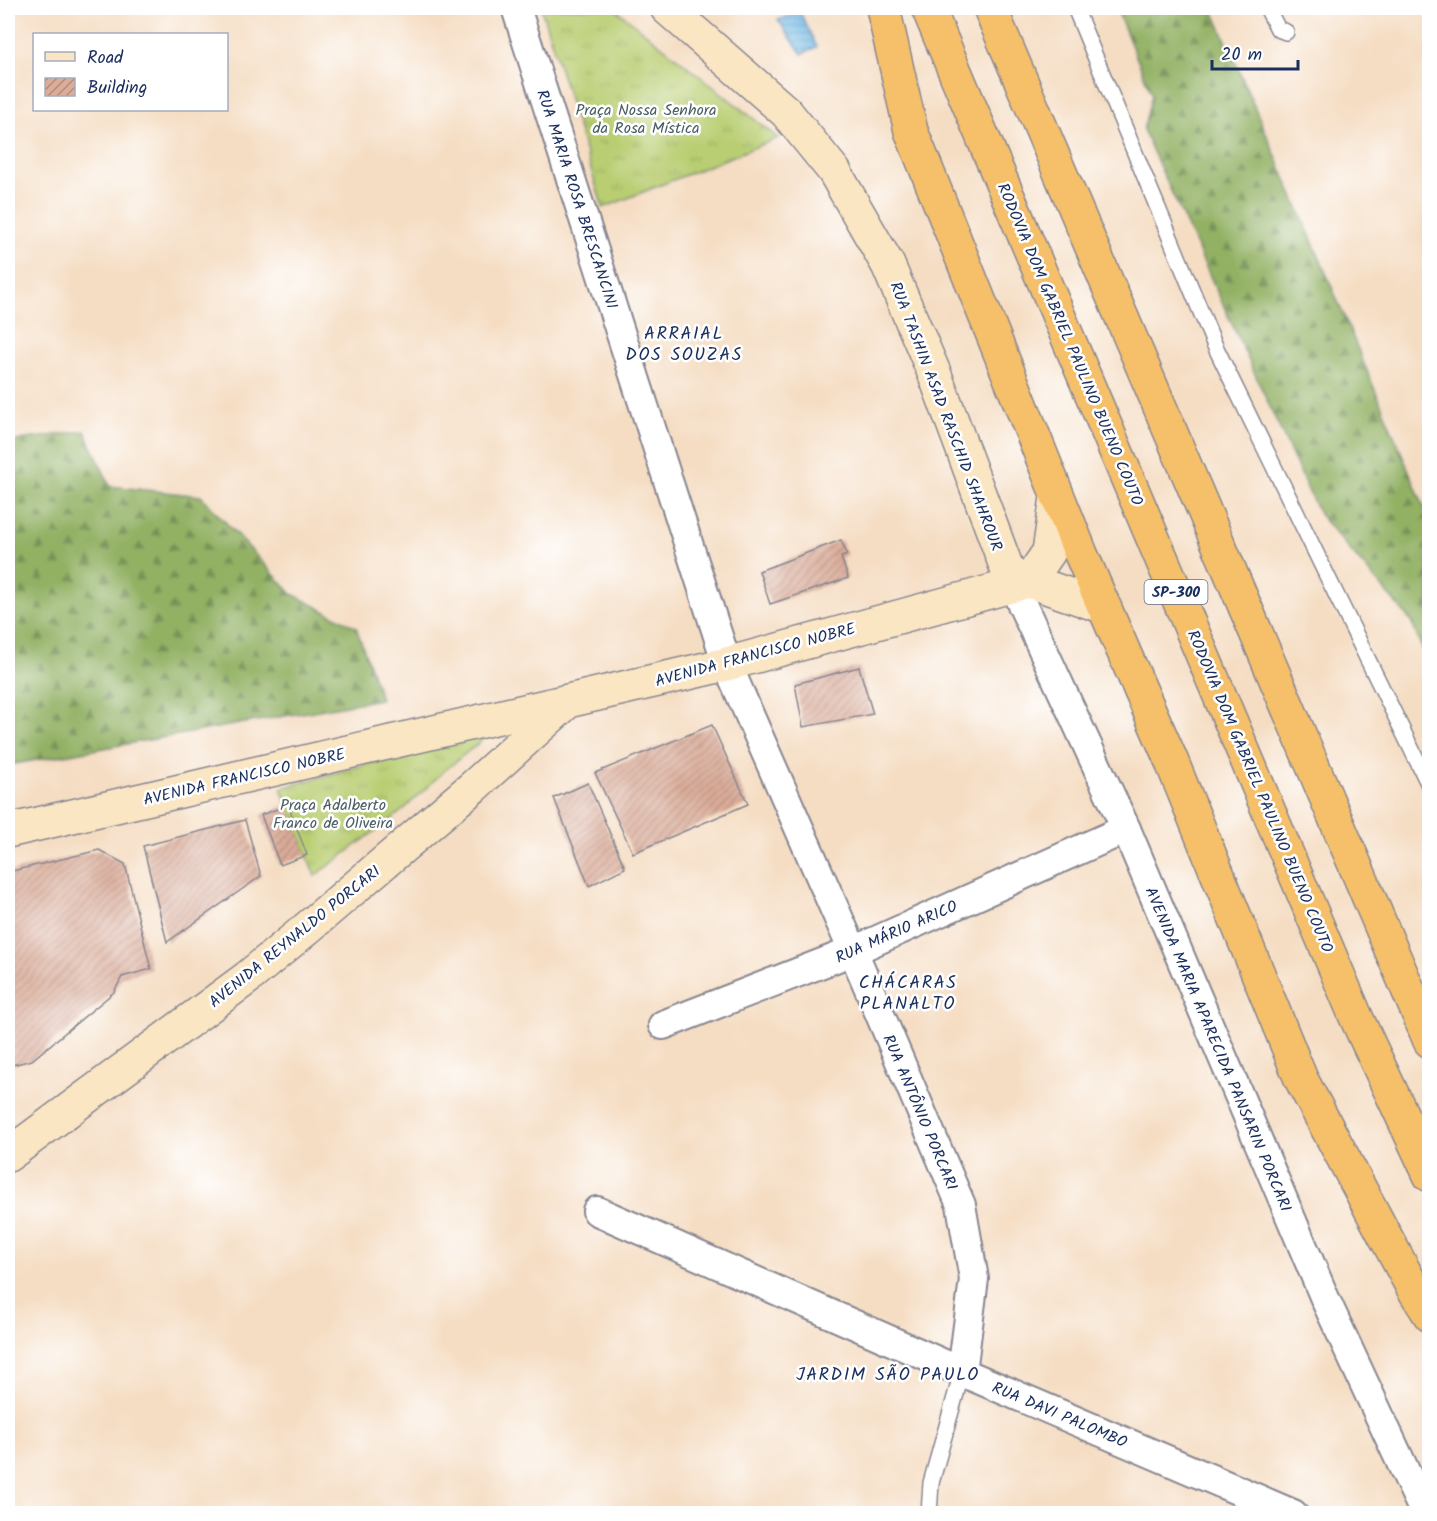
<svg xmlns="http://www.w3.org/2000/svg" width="1437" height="1521" viewBox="0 0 1437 1521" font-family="Kalam,sans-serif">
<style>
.grass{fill:url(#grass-tufts);stroke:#6a7e68;stroke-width:1.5}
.forest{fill:url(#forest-firs);stroke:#567061;stroke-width:1.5}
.water{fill:url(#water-rules);stroke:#41719f;stroke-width:1.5}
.building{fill:url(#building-hatch)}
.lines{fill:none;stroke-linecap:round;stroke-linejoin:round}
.lane-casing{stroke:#888690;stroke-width:18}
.street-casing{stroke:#888690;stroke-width:32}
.secondary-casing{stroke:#888690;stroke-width:36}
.highway-casing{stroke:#888690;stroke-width:36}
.lane{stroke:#fff;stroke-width:15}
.street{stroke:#fff;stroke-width:28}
.secondary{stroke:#fbe6c4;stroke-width:33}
.highway{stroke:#f6c06b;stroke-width:33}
.labels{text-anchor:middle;stroke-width:5;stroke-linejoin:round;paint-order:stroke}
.shield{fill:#fff;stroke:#5f6d8e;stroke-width:1.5}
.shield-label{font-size:15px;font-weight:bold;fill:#1b2f5e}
.park-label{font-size:16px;fill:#4a5f64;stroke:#fff}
.street-label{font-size:16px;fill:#1b2f5e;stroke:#fff}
.neighbourhood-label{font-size:18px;letter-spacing:1.5px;fill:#1b2f5e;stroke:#fff}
</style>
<defs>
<pattern id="grass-tufts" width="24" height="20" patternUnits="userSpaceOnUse" patternTransform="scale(1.5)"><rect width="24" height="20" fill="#b9ce72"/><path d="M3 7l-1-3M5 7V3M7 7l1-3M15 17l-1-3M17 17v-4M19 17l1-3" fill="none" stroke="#9eb165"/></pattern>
<pattern id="forest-firs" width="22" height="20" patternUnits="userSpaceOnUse" patternTransform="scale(1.5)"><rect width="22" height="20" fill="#92b164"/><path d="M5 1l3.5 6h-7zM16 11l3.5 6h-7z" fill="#769056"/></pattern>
<pattern id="water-rules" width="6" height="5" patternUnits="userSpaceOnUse" patternTransform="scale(1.5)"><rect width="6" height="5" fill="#67b3e0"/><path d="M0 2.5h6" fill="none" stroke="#5492b9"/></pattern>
<pattern id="building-hatch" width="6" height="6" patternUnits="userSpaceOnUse" patternTransform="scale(1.5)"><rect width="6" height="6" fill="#dbac98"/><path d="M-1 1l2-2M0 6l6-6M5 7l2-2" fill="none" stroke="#b18c7f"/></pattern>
</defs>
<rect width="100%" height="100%" fill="#fff"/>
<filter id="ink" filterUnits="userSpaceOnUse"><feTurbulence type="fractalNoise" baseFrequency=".0167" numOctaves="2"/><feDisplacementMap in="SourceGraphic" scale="12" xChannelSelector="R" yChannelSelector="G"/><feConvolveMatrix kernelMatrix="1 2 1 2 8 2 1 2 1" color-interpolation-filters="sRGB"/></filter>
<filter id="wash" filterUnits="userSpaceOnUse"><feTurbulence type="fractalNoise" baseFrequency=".008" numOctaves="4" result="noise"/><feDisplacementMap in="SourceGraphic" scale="24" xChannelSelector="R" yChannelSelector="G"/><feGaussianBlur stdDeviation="1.35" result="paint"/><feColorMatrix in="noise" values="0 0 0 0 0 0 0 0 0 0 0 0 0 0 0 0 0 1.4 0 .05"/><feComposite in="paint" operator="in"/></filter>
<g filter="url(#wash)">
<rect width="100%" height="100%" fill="#f5ddc3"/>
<!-- grass -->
<g class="grass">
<path d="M541,8H614L778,138L603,208Z"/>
<path d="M497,728L444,771L402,811L315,876L281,788Z"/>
</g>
<!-- forest -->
<g class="forest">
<path d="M1116,8H1212L1326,273L1429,519V666L1411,621L1319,514L1143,130L1152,95Z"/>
<path d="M85,431L110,486L201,496L292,594L356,627L381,699L8,765V446L19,440Z"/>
</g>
<!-- water -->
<path class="water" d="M800,12L817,47L802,54L778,20Z"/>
<g id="blocks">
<!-- building -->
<g class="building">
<path d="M841,540L847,555L841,557L848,578L770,604L759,571Z"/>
<path d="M859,667L873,714L803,727L795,684Z"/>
<path d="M712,725L748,804L633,853L595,773Z"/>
<path d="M588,783L625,868L589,886L554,798Z"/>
<path d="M288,805L307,855L280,865L261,815Z"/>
<path d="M245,820L261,876L167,942L143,846Z"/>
<path d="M99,850L125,864L151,969L122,977L114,992L32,1060L8,1066V872Z"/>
</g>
</g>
</g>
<g filter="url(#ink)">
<use href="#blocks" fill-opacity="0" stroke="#888690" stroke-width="1.5"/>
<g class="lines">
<!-- lane casing -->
<g class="lane-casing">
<g id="lane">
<path d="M1075,8L1215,346L1430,787"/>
<path d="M1267,8L1278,29L1286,32"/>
<path d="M929,1514L931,1483L962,1372"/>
</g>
</g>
<!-- street casing -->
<g class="street-casing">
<g id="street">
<path d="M516,8L727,664L853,951L961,1205L974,1279L962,1372"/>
<path d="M1013,585L1126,829L1326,1301L1425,1514"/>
<path d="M663,1025L853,951L1126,829"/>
<path d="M597,1211L962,1372L1293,1514"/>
</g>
</g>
<!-- secondary casing -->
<g class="secondary-casing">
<g id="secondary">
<path d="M667,8L786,112L834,171L888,265L935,375L1013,585"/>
<path d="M1029,581L1049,552L1057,497"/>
<path d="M8,831L727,664L1029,581L1104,607"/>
<path d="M8,1155L247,978L305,930L474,786L565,704"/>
</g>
</g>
<!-- highway casing -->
<g class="highway-casing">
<g id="highway">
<path d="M883,8L911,131L1081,554L1171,760L1301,1079L1413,1288L1430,1315"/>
<path d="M928,8L1356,1017L1430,1175"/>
<path d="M990,8L1430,1041"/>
</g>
</g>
<!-- lane -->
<use href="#lane" class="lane"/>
<!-- street -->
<use href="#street" class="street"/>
<!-- secondary -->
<use href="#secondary" class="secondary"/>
<!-- highway -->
<use href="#highway" class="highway"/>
</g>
</g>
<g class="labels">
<!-- shield labels -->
<rect class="shield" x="1144.5" y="580" width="63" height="24" rx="4.5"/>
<g class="shield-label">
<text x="1176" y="597">SP-300</text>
</g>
<!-- park labels -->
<g class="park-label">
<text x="646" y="115">Praça Nossa Senhora<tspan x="646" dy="18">da Rosa Mística</tspan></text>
<text x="333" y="810">Praça Adalberto<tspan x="333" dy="18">Franco de Oliveira</tspan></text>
</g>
<!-- street labels -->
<g class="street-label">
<text transform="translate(578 199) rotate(72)" y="6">RUA MARIA ROSA BRESCANCINI</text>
<text transform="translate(1071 344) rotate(67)" y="6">RODOVIA DOM GABRIEL PAULINO BUENO COUTO</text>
<text transform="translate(947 416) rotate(69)" y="6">RUA TASHIN ASAD RASCHID SHAHROUR</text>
<text transform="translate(755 654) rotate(-15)" y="6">AVENIDA FRANCISCO NOBRE</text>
<text transform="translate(244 776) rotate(-13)" y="6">AVENIDA FRANCISCO NOBRE</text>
<text transform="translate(1261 791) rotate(67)" y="6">RODOVIA DOM GABRIEL PAULINO BUENO COUTO</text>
<text transform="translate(896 931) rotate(-24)" y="6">RUA MÁRIO ARICO</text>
<text transform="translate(294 936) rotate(-39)" y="6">AVENIDA REYNALDO PORCARI</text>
<text transform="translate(1219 1049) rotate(67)" y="6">AVENIDA MARIA APARECIDA PANSARIN PORCARI</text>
<text transform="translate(921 1112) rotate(67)" y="6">RUA ANTÔNIO PORCARI</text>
<text transform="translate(1060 1414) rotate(23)" y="6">RUA DAVI PALOMBO</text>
</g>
<!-- neighbourhood labels -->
<g class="neighbourhood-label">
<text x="684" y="339">ARRAIAL<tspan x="684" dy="21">DOS SOUZAS</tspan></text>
<text x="908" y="988">CHÁCARAS<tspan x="908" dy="21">PLANALTO</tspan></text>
<text x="888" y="1380">JARDIM SÃO PAULO</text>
</g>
</g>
<!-- margin -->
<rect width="1437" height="1521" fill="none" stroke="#fff" stroke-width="30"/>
<!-- legend -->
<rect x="33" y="33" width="195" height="78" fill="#ffffff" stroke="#a4acbf" stroke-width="1.5"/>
<rect x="45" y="52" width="30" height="9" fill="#fbe6c4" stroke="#a4acbf" stroke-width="1.5"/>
<text x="87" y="63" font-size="18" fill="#1b2f5e">Road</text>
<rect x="45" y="78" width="30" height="18" fill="url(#building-hatch)" stroke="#a4acbf" stroke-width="1.5"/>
<text x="87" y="93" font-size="18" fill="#1b2f5e">Building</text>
<!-- scale -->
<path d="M1212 60v9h86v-9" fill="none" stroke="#1b2f5e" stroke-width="3"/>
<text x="1221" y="60" font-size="18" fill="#1b2f5e" stroke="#ffffff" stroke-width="4.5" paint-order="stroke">20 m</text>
</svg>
